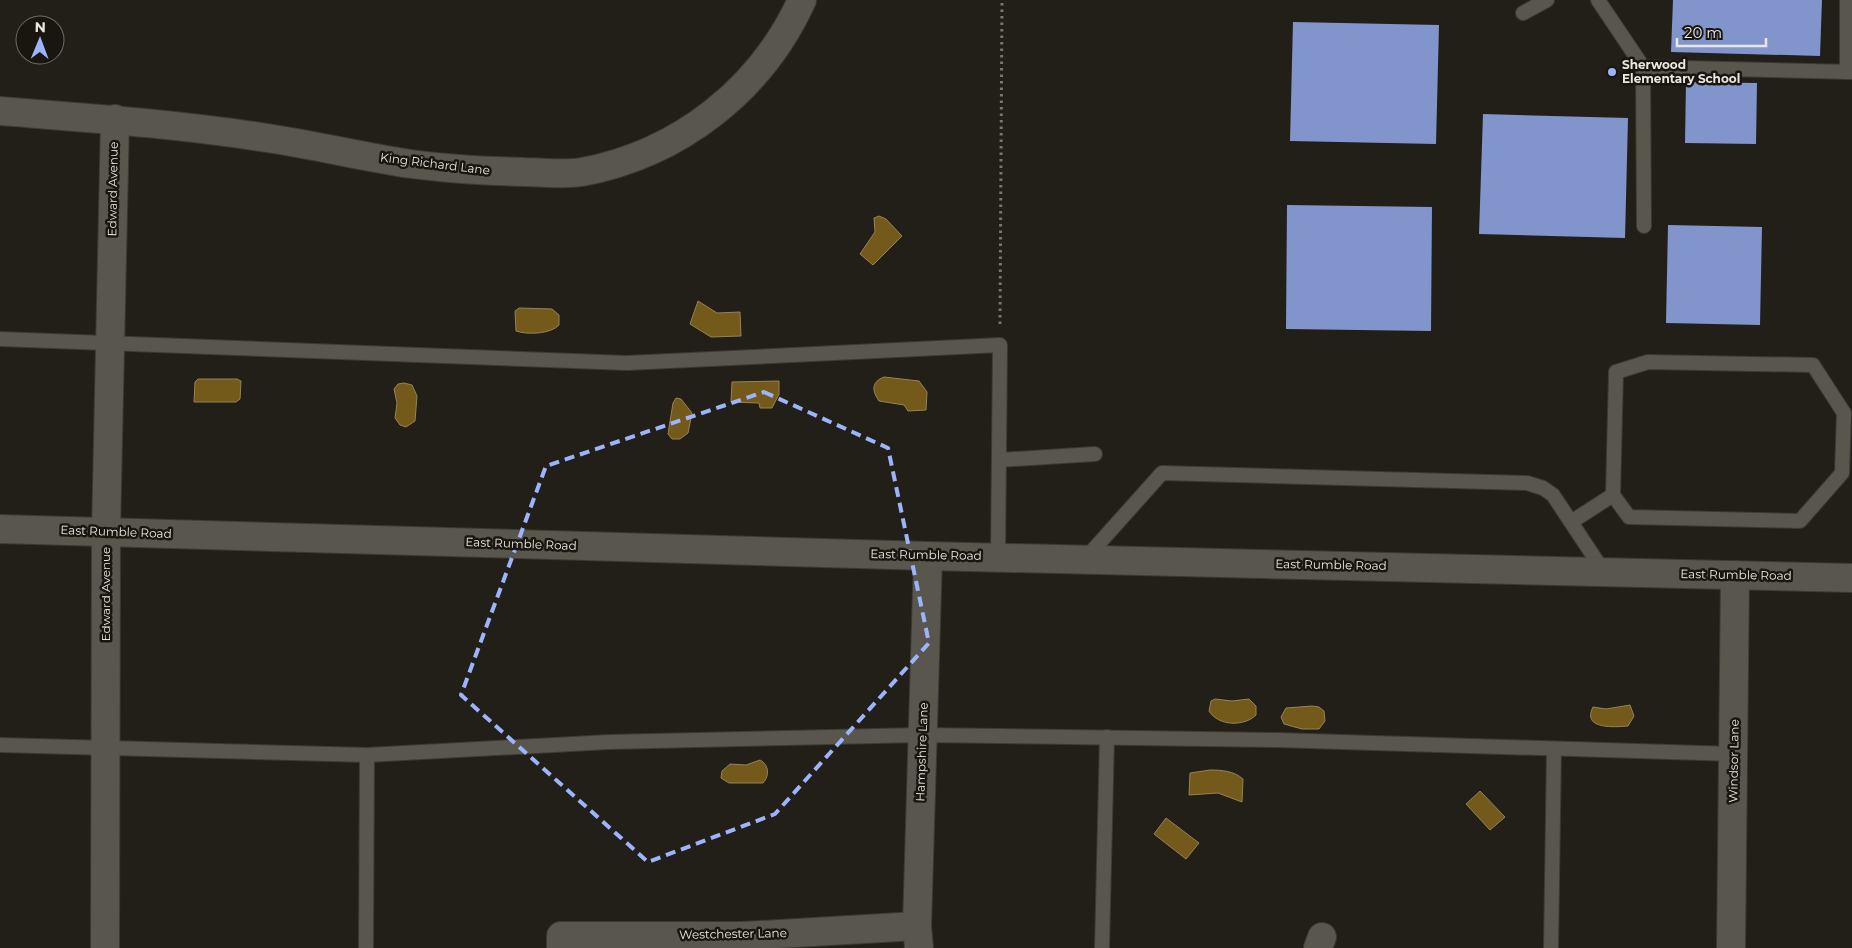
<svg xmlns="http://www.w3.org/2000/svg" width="1852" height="948" viewBox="0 0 1852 948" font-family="Montserrat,sans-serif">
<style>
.water{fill:#73591a;stroke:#968456}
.building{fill:#8294cc}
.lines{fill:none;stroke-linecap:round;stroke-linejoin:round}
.lane-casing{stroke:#3d3a35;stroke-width:16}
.street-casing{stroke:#3d3a35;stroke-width:30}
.secondary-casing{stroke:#3d3a35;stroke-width:30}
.path{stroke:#797670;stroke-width:3;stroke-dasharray:2.5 4;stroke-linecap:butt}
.lane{stroke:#59564d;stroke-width:14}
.street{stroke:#59564d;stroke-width:28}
.secondary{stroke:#59564d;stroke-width:28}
.marked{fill:none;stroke:#9cb4fd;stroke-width:4;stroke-dasharray:10 6;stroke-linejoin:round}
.poi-dot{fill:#9cb4fd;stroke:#19160f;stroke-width:2}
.labels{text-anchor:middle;stroke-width:5;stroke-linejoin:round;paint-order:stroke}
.poi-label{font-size:12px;font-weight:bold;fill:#e9e7e2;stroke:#19160f;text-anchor:start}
.street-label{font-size:12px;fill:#e9e7e2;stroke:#19160f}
</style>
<rect width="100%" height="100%" fill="#221f18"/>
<!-- water -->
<g class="water">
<path d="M879,216L886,219L902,236L873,265L860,254L875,232L874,218Z"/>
<path d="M698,301L717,313L740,312L741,336L711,337L690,324Z"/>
<path d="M519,308L552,309L559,315V325C551,334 527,335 516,331L515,311Z"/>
<path d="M884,377L919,381L927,392L926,410L908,411L904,405L879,401C872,391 871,382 884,377Z"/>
<path d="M198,379H237L241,381L240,399L236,402H194L195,382Z"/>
<path d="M779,381V394L772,408H760L759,403L731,402L732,382Z"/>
<path d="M404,383L412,385L417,396L415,421L406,427L400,425L395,418L397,403L394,389L398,384Z"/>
<path d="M676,398L681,399L692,413L688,433L680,439H672L668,434L673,403Z"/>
<path d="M1215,699L1232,701L1249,699L1256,706V715C1244,727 1218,726 1209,711L1211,701Z"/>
<path d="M1630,705L1634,716L1628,726C1616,727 1581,730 1593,707L1606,709Z"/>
<path d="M1312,706L1319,707L1324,711L1325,721L1319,729H1302L1284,724L1281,717L1286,708Z"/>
<path d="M760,760C769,765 770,775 763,783H729L721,778L722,771L730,764L746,765Z"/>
<path d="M1210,770C1222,770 1234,771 1243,779L1242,802L1218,793L1189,795L1190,773Z"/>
<path d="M1480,791L1505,817L1490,830L1466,804Z"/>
<path d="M1166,818L1199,843L1186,859L1154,834Z"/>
</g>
<!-- building -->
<g class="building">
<path d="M1673,0H1822L1820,56L1671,52Z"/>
<path d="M1293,22L1439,25L1436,144L1290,141Z"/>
<path d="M1686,82L1757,83L1756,144L1685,143Z"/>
<path d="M1483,114L1628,118L1625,238L1479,234Z"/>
<path d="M1287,205L1432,207L1431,331L1286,329Z"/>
<path d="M1668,225L1762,227L1760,325L1666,323Z"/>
</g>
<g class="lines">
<!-- lane casing -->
<g class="lane-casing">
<g id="lane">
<path d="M1598,0L1643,67L1852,72"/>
<path d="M1847,0V72"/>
<path d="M1523,13L1547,0"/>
<path d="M1643,67L1644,226"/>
<path d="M0,339L627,363L1000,345L998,557"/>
<path d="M1648,362L1813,365L1844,413L1842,473L1800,521L1629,517L1613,495L1616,372Z"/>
<path d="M999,460L1095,454"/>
<path d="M1571,522L1613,495"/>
<path d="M1085,559L1162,473L1527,483L1543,488L1553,495L1604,572"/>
<path d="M0,745L367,755L609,742L922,735L1277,740L1734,754"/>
<path d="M366,948L367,755"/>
<path d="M1102,948L1107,737"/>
<path d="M1551,948L1554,749"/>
</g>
</g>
<!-- street casing -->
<g class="street-casing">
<g id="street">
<path d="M0,111C89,118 179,124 267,138C315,145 363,157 411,164C448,169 487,171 525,172C543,172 564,175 582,172C679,154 761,90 802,0"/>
<path d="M561,948V936H743L917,926"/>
<path d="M919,948L917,926L928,556"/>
<path d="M1318,948L1322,937"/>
<path d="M1731,948L1735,575"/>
</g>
</g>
<!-- secondary casing -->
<g class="secondary-casing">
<g id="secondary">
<path d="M0,529L928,556L1852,578"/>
<path d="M105,948L106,532L115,119"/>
</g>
</g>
<!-- path -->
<path class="path" d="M1000,324L1002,0"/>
<!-- lane -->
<use href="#lane" class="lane"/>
<!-- street -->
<use href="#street" class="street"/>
<!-- secondary -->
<use href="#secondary" class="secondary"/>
</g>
<!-- marked area -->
<path class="marked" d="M764,392L888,448L929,643L775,814L648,862L461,695L546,466Z"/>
<!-- markers -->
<circle class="poi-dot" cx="1612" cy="72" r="5"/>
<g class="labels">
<!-- poi labels -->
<g class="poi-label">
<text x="1622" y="69">Sherwood<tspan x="1622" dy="14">Elementary School</tspan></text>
</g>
<!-- street labels -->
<g class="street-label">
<text transform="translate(435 164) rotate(7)" y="4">King Richard Lane</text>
<text transform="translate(113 189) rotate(-89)" y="4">Edward Avenue</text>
<text transform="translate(116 532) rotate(2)" y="4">East Rumble Road</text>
<text transform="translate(521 544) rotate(2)" y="4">East Rumble Road</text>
<text transform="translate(926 555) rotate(1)" y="4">East Rumble Road</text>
<text transform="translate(1331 565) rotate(1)" y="4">East Rumble Road</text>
<text transform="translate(1736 575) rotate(1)" y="4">East Rumble Road</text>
<text transform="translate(106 594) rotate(-90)" y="4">Edward Avenue</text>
<text transform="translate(922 752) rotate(-88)" y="4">Hampshire Lane</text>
<text transform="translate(1734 761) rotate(-89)" y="4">Windsor Lane</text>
<text transform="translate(733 934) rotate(-1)" y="4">Westchester Lane</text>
</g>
</g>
<!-- north arrow -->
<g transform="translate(40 40) rotate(1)"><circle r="24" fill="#19160f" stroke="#6c6a63"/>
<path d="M0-4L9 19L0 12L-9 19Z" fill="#9cb4fd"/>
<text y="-8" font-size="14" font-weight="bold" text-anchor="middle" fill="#e9e7e2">N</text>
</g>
<!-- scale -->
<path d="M1677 38v8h89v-8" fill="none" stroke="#e9e7e2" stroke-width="2.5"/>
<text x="1684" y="38" font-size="15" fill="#e9e7e2" stroke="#19160f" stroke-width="4" paint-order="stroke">20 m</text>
</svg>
